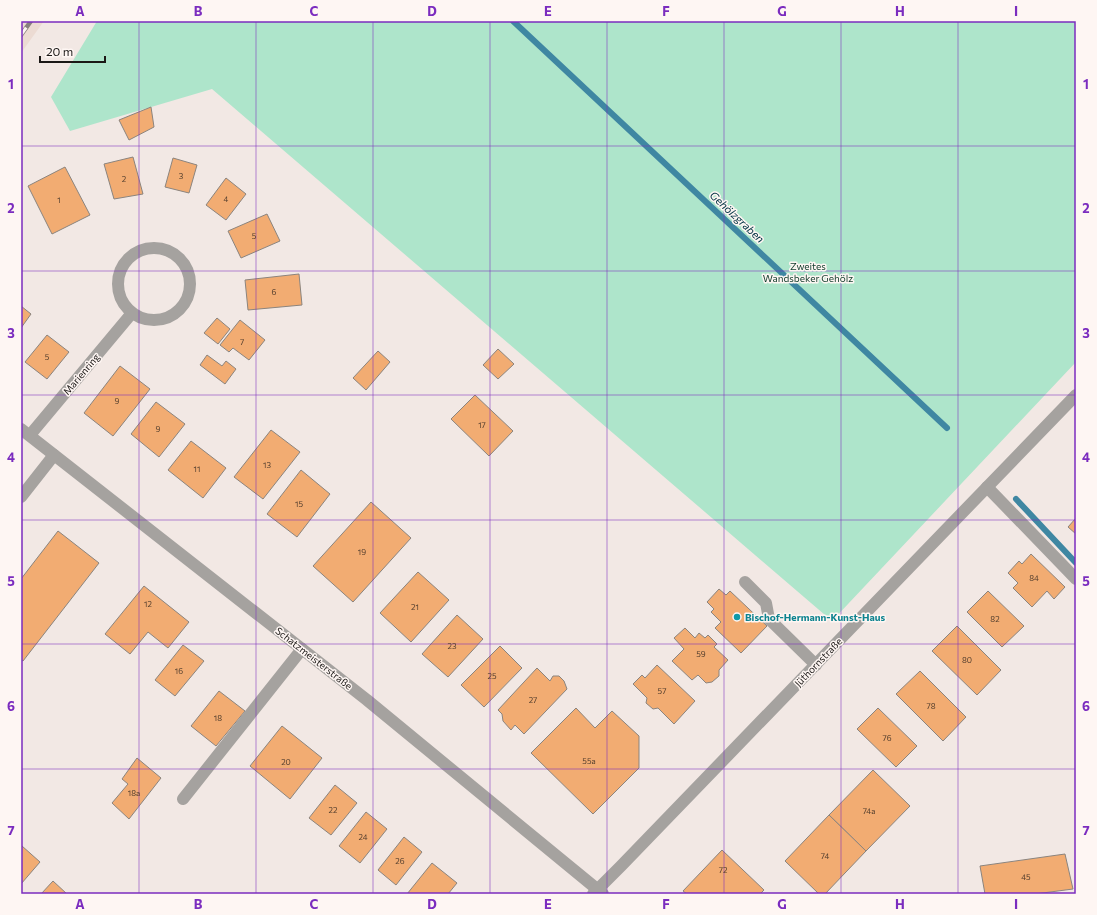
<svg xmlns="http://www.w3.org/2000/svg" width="1097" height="915" viewBox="0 0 1097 915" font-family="Commissioner,sans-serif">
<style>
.built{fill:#ecdbd3}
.green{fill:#aee5cb}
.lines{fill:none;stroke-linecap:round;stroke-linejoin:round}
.stream{stroke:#3f87a2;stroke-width:6}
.building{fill:#f2ac72;stroke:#8b847e}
.minor{stroke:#a5a29f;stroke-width:12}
.rail-casing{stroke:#88817e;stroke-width:4.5}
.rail{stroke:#fef6f3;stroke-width:3;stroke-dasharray:9;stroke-linecap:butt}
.grid{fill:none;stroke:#7b2cbf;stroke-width:1;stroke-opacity:0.55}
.culture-dot{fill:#0f9aa8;stroke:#fef6f3;stroke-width:1.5}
.labels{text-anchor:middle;stroke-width:3;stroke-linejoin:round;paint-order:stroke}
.number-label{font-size:8px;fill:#513d2d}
.park-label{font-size:10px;fill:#0e3a29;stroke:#fef6f3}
.street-label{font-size:10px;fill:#1b1816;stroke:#fef6f3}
.culture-label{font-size:10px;font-weight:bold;fill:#0d838f;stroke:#fef6f3;text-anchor:start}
.water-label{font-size:11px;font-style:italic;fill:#013243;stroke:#fef6f3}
.neatline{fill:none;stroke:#7b2cbf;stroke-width:1.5}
.grid-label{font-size:13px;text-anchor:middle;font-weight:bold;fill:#7b2cbf}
</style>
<rect width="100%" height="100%" fill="#f2e8e4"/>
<!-- built -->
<path class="built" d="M21,21H44L21,53Z"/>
<!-- green -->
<path class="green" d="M97,21H1076V362L832,621L212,89L70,131L51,97Z"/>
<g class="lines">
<!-- stream -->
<g class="stream">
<path d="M513,21L947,428"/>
<path d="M1016,499L1076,563"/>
</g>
</g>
<!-- building -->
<g class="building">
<path d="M151,107L154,127L129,140L119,120Z"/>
<path d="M133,157L143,194L114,199L104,164Z"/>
<path d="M173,158L197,165L189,193L165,187Z"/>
<path d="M65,167L90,215L52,234L28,186Z"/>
<path d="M226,178L246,194L226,220L206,205Z"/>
<path d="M267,214L280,241L241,258L228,231Z"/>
<path d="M299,274L302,305L248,310L245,280Z"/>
<path d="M21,306L31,314L21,328Z"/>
<path d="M217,318L230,329L218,344L204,333Z"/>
<path d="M240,320L265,340L249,360L233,348L229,352L220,345Z"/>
<path d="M47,335L69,352L47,379L25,362Z"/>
<path d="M498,349L514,364L498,379L483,365Z"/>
<path d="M378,351L390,362L366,390L353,378Z"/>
<path d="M207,355L222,366L226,361L236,369L225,384L200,365Z"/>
<path d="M120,366L150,389L113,436L84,413Z"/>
<path d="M475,395L513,431L489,456L451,419Z"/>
<path d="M156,402L185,424L159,457L131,434Z"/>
<path d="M271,430L300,452L263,499L234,477Z"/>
<path d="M191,441L226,468L203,498L168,470Z"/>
<path d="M301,470L330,494L297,537L267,514Z"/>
<path d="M371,502L411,538L353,602L313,566Z"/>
<path d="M1076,518V534L1068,527Z"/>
<path d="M58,531L99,563L23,661L21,660V579Z"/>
<path d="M1031,554L1065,587L1054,599L1047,591L1032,607L1013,588L1018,583L1008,573L1019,561L1022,564Z"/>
<path d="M418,572L449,600L411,642L380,613Z"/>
<path d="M144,586L189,622L168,648L148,632L130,654L105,634Z"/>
<path d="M719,589L726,595L730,591L767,626L741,653L715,628L721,622L711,612L714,609L707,602Z"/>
<path d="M988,591L1024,626L1002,647L967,612Z"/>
<path d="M457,615L483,639L448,677L422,654Z"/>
<path d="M957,626L1001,670L977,695L932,651Z"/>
<path d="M685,628L695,638L699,633L705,638L708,635L717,644L714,647L728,660L719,670V676L712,682L706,683L698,675L692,680L672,661L684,649L674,638Z"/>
<path d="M183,645L204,661L175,696L155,680Z"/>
<path d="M500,646L522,668L484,707L461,685Z"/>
<path d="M657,665L695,701L674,724L658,708L653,709L646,703L647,698L633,684L642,675L645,678Z"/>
<path d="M537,668L550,681L553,676H559L564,681L567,689L524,734L515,725L511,730L503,721L502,714L498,710Z"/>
<path d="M920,671L966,717L943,741L896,694Z"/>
<path d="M219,691L245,711L216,746L191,726Z"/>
<path d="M576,708L595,728L612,711L639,736V768L593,814L531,753Z"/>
<path d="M878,708L917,746L896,767L857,729Z"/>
<path d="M282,726L322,758L290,799L250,766Z"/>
<path d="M137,758L161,778L129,819L112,803L128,784L122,779Z"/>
<path d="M873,770L910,806L866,851L829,815Z"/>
<path d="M335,785L357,803L331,835L309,818Z"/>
<path d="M366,812L387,829L360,863L339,846Z"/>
<path d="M829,815L866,851L825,894H819L785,861Z"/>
<path d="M404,837L422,852L396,885L378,870Z"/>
<path d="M22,846L40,862L21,884V848Z"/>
<path d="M722,850L764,890L760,894H687L683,891Z"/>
<path d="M1065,854L1073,889L1035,894H985L980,866Z"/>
<path d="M432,863L457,883L448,894H407Z"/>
<path d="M53,881L67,894H41Z"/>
</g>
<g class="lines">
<!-- minor -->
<g class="minor">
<circle cx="154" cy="284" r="36"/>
<path d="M21,429L367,700L603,894"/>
<path d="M30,435L132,313"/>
<path d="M987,487L1076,579"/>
<path d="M21,497L54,455"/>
<path d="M745,582L766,603L769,619L816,665"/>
<path d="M183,799L302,649"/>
<path d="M593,894L621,866L1076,395"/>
</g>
<!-- rail casing -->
<g class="rail-casing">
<path id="rail" d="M21,35L31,21"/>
</g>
<!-- rail -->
<use href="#rail" class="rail"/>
</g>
<!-- grid -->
<path class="grid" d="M139,21V894M256,21V894M373,21V894M490,21V894M607,21V894M724,21V894M841,21V894M958,21V894M21,146H1076M21,271H1076M21,395H1076M21,520H1076M21,644H1076M21,769H1076"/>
<!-- markers -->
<circle class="culture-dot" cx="737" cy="617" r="4"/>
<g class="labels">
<!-- number labels -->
<g class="number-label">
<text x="181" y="179">3</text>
<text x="124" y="182">2</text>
<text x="226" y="202">4</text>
<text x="59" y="203">1</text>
<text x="254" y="239">5</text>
<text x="274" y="295">6</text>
<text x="242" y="345">7</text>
<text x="47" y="360">5</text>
<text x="117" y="404">9</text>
<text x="482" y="428">17</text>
<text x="158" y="432">9</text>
<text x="267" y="468">13</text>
<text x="197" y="472">11</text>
<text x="299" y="507">15</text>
<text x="362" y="555">19</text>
<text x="1034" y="581">84</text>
<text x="148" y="607">12</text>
<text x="415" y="610">21</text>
<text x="995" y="622">82</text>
<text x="452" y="649">23</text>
<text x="701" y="657">59</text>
<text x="967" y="663">80</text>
<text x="179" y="674">16</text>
<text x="492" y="679">25</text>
<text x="662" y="694">57</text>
<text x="533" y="703">27</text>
<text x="931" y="709">78</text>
<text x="218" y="721">18</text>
<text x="887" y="741">76</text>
<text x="589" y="764">55a</text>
<text x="286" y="765">20</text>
<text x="134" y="796">18a</text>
<text x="333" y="813">22</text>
<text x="869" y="814">74a</text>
<text x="363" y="840">24</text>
<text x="825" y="859">74</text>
<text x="400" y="864">26</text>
<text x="723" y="873">72</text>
<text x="1026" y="880">45</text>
</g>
<!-- park labels -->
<g class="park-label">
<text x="808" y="270">Zweites<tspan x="808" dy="12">Wandsbeker Gehölz</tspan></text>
</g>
<!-- street labels -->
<g class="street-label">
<text transform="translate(81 374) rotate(-50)" y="4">Marienring</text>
<text transform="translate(314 658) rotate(38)" y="4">Schatzmeisterstraße</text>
<text transform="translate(818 662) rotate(-46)" y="4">Jüthornstraße</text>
</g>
<!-- culture labels -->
<g class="culture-label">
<text x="745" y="621">Bischof-Hermann-Kunst-Haus</text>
</g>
<!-- water labels -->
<g class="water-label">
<text transform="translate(737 217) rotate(43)" y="4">Gehölzgraben</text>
</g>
</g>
<!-- border -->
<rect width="1097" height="915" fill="none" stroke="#fef6f3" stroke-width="44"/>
<!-- scale -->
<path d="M40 56v6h65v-6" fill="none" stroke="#1b1816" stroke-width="2"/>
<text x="46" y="56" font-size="12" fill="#1b1816" stroke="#fef6f3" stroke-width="3" paint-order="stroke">20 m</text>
<rect x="22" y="22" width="1053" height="871" class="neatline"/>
<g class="grid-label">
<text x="80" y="16">A</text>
<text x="198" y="16">B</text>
<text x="314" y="16">C</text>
<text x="432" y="16">D</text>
<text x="548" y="16">E</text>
<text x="666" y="16">F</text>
<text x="782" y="16">G</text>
<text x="900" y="16">H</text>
<text x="1016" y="16">I</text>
<text x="11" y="89">1</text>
<text x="1086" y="89">1</text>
<text x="11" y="213">2</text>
<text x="1086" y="213">2</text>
<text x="11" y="338">3</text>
<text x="1086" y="338">3</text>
<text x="11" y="462">4</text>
<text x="1086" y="462">4</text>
<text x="11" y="586">5</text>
<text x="1086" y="586">5</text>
<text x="11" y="711">6</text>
<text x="1086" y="711">6</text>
<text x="11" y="835">7</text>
<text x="1086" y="835">7</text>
<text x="80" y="909">A</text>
<text x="198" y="909">B</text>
<text x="314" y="909">C</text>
<text x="432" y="909">D</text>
<text x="548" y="909">E</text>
<text x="666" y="909">F</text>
<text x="782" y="909">G</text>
<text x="900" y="909">H</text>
<text x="1016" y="909">I</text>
</g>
</svg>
